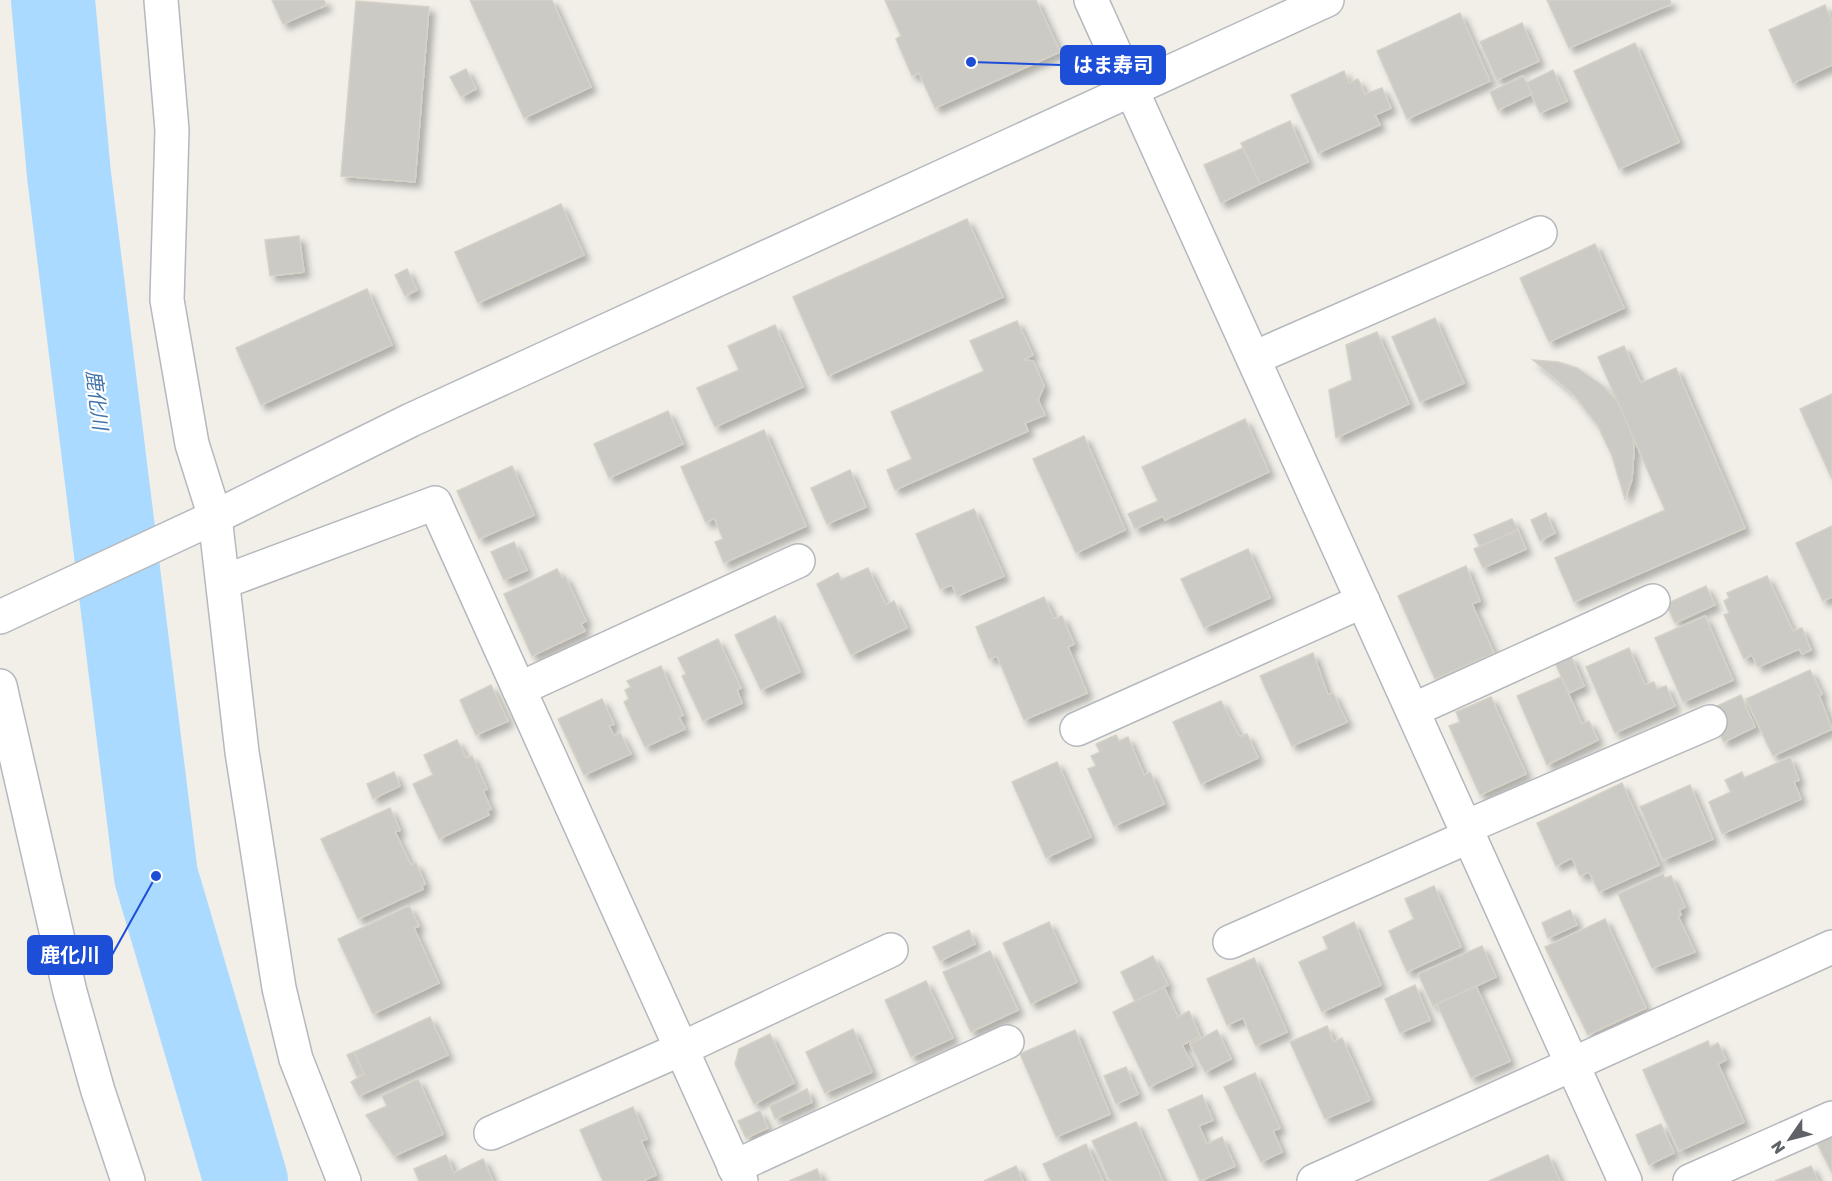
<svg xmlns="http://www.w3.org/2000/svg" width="1832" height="1181" viewBox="0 0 1832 1181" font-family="Rubik,'Noto Sans JP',sans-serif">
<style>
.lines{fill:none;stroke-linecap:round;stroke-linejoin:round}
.river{stroke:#aadaff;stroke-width:84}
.building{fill:#cccac5;stroke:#d6d1c6;stroke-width:1.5;filter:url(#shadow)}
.street-casing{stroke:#b5b8bc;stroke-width:36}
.secondary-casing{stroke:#b6babf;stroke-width:36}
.street{stroke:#fff;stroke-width:33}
.secondary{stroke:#fff;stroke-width:33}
.labels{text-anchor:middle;stroke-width:4.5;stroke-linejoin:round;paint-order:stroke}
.water-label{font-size:20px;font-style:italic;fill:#4174aa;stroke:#fff}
.leader{fill:none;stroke:#1d4ed8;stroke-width:2}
.callout-dot{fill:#1d4ed8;stroke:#fff;stroke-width:2}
.callout{fill:#1d4ed8;stroke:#1d4ed8;stroke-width:2}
.callout-label{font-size:20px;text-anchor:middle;font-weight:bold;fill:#fff}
</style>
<defs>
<filter id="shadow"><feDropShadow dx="5.5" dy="5.5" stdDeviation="3" flood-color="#0004"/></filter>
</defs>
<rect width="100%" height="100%" fill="#f1efe8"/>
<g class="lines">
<!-- river -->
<path class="river" d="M53,0L69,175L156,876L246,1181"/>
</g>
<!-- building -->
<g class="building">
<path d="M272,0H324L326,5L283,24Z"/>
<path d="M470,0H552L591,87L524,118Z"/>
<path d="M885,0H1036L1060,52L935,108L919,73L912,76L896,39L901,36Z"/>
<path d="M1547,0H1670L1671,4L1569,48Z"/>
<path d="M356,1L429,7L415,182L341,176Z"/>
<path d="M1825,5L1832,21V65L1793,83L1769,30Z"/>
<path d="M1460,13L1490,81L1407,119L1377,51Z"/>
<path d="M1522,23L1539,61L1497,80L1480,42Z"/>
<path d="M1635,43L1679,142L1619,169L1574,71Z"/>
<path d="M466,69L476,89L461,97L450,77Z"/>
<path d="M1553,70L1567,101L1540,113L1526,83Z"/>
<path d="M1344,71L1349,83L1358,79L1365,94L1382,88L1391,108L1375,115L1380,125L1318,153L1291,95Z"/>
<path d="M1523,76L1532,94L1498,110L1490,92Z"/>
<path d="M1290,121L1308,162L1260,184L1241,143Z"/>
<path d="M1243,148L1260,184L1221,203L1204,165Z"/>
<path d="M561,204L584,255L478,303L455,252Z"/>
<path d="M967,219L1003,297L828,376L793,297Z"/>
<path d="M299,236L304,272L270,276L265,240Z"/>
<path d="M1595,244L1624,308L1549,342L1520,278Z"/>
<path d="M407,269L417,290L405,296L395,275Z"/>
<path d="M367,289L392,345L261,405L236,348Z"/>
<path d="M1435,318L1464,383L1420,402L1392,337Z"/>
<path d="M1017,321L1033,355L1023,360L1033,361L1044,386L1038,400L1045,415L1025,423L1028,431L895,490L887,470L912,459L891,412L984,371L970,341Z"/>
<path d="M775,325L803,387L715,427L697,388L739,370L728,346Z"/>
<path d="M1377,332L1409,404L1336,438L1329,390L1352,380L1346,345Z"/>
<path d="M1624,346L1641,383L1676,368L1745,528L1574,602L1555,558L1665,510L1598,357Z"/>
<path d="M1533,360L1558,362L1577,368L1603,386L1618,402L1633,437L1634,450L1632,479L1625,499L1612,456L1598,426L1573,394Z"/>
<path d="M1832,394V479L1800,409Z"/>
<path d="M668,411L683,444L609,478L594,444Z"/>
<path d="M1245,419L1269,472L1165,520L1163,516L1135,529L1128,514L1158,501L1142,467Z"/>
<path d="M764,430L806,526L724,563L715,542L723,539L714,518L706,523L681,467Z"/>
<path d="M1084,436L1125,530L1076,553L1033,459Z"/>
<path d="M512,466L534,515L479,539L457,491Z"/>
<path d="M850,470L866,507L827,524L811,488Z"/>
<path d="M974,509L1004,576L957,596L952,585L940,589L916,534Z"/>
<path d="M1546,513L1555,533L1540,541L1531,520Z"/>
<path d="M1512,519L1518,530L1480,547L1474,535Z"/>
<path d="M1832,526V597L1823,601L1796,543Z"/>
<path d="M1518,530L1526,549L1483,568L1474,549Z"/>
<path d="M514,542L527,570L504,580L491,552Z"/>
<path d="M1248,549L1270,598L1204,628L1181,579Z"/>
<path d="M1466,566L1480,601L1472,604L1494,653L1435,679L1398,596Z"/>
<path d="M868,568L886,605L894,601L907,628L851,655L817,584L838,573L841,580Z"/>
<path d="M557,569L562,578L565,576L586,621L581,624L585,631L532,656L504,594Z"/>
<path d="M1767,576L1793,631L1802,628L1811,650L1802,654L1799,649L1758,667L1752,655L1744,659L1724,615L1729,613L1724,601L1729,598L1727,593Z"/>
<path d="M1706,586L1715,605L1675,623L1666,604Z"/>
<path d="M1044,597L1054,619L1062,616L1074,644L1068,647L1087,693L1024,720L997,656L989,659L976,627Z"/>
<path d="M775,616L800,672L761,690L735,635Z"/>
<path d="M1705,616L1733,680L1683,702L1655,638Z"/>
<path d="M718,639L741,688L737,690L742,703L703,721L682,676L686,674L678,658Z"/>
<path d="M1629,648L1645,685L1654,682L1657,689L1666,686L1675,706L1615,733L1586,667Z"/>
<path d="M1313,653L1328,695L1333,693L1347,722L1292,746L1260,676Z"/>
<path d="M1571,656L1584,686L1569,693L1555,663Z"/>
<path d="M661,666L683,715L679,717L685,729L645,747L624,702L629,699L625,690L631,687L627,681Z"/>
<path d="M1810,670L1822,694L1819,695L1832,729L1773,756L1746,699Z"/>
<path d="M1561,677L1582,724L1589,721L1598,740L1547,765L1517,696Z"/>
<path d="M491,685L508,721L476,735L460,700Z"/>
<path d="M1741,695L1755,727L1724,742L1708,710Z"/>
<path d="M1491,697L1526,774L1480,795L1449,726L1460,722L1456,712Z"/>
<path d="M602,699L614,724L609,726L614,736L620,733L631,754L584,775L558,719Z"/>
<path d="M1221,701L1240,737L1247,734L1258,758L1201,784L1173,722Z"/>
<path d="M1116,735L1119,741L1128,737L1144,775L1150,772L1164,804L1114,826L1088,769L1096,766L1091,756L1100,752L1096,744Z"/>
<path d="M457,740L466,758L472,756L487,789L483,791L491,809L487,811L489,815L439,839L413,784L433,775L424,755Z"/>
<path d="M1790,757L1799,780L1794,782L1801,799L1722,834L1709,802L1731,792L1725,780L1742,772L1744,778Z"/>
<path d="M1057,762L1091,837L1046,858L1012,782Z"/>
<path d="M394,772L400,786L373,799L367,784Z"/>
<path d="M1622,783L1659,865L1599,892L1589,872L1580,876L1572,858L1556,866L1537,823Z"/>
<path d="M1690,785L1713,839L1663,860L1640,807Z"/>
<path d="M390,808L400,830L395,832L411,865L416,863L425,884L422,886L423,889L358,919L321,839Z"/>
<path d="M1663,874L1665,878L1671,876L1685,907L1679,910L1681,915L1678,916L1695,952L1652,968L1618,894Z"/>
<path d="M1434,886L1461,947L1407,972L1389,931L1414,919L1405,899Z"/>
<path d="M409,906L419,926L414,928L439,983L373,1014L338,939Z"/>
<path d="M1570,910L1577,925L1548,938L1542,923Z"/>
<path d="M1605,919L1646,1008L1588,1035L1545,947Z"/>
<path d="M1049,922L1077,982L1031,1004L1003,943Z"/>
<path d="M1354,922L1381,985L1322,1012L1299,962L1328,949L1323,937Z"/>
<path d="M969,930L975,944L940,961L933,947Z"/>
<path d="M1482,946L1496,977L1433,1006L1418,974Z"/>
<path d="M990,951L1018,1010L971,1032L943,972Z"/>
<path d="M1153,956L1168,985L1135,1001L1121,972Z"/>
<path d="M1254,958L1287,1032L1256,1046L1243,1018L1227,1025L1207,979Z"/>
<path d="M926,981L953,1038L911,1057L885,1000Z"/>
<path d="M1415,985L1430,1020L1400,1033L1385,999Z"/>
<path d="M1476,986L1510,1061L1471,1078L1437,1004Z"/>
<path d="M1164,987L1178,1017L1189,1011L1200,1036L1182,1045L1193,1066L1149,1087L1113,1012Z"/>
<path d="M430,1017L448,1055L359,1096L351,1082L364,1074L354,1052Z"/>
<path d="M1327,1026L1334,1042L1342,1038L1370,1100L1325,1119L1290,1042Z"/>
<path d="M853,1029L872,1072L825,1093L806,1052Z"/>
<path d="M1075,1030L1110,1114L1056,1137L1020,1054Z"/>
<path d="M1217,1030L1231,1059L1205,1072L1190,1044Z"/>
<path d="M770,1034L794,1083L754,1104L735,1064L739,1049Z"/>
<path d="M1708,1041L1710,1047L1718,1043L1726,1060L1718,1064L1744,1122L1679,1151L1643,1070Z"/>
<path d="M354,1052L364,1074L357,1076L347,1055Z"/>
<path d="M1126,1067L1138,1094L1116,1104L1104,1076Z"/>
<path d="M1255,1073L1280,1128L1273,1131L1282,1152L1261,1162L1224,1087Z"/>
<path d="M418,1079L443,1134L394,1156L366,1115L387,1106L382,1096Z"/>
<path d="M807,1089L812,1102L775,1119L770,1106Z"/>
<path d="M1202,1095L1213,1120L1199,1126L1207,1144L1222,1137L1235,1166L1200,1181L1168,1110Z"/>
<path d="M633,1107L647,1139L641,1141L656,1175L643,1181H603L580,1130Z"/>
<path d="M760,1111L768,1128L746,1138L738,1121Z"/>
<path d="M1136,1122L1163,1181H1110L1092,1141Z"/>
<path d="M1661,1124L1674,1153L1649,1165L1636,1135Z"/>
<path d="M1832,1137V1173L1817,1143Z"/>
<path d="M1086,1144L1103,1181H1051L1043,1164Z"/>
<path d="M446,1155L454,1173L483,1159L493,1181H419L414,1169Z"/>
<path d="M1548,1155L1560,1181H1489Z"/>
<path d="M1016,1166L1023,1181H984Z"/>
<path d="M1811,1166L1818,1181H1775Z"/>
<path d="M817,1169L822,1181H789Z"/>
</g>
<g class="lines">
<!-- street casing -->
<g class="street-casing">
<g id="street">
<path d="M161,0L172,130L167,300L192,444L215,517L242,752L279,988L296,1059L344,1181"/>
<path d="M1091,0L1625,1181"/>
<path d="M1254,358L1540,233"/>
<path d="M223,582L435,503L741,1181"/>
<path d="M0,686L70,992L98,1091L128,1181"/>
<path d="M519,689L798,561"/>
<path d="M1413,710L1653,601"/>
<path d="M1077,729L1363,601"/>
<path d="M1466,827L1710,722"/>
<path d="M1230,942L1470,836"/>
<path d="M491,1133L681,1049L891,950"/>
<path d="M734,1167L1007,1042"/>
<path d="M1314,1181L1832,947"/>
<path d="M1690,1181L1832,1118"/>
</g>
</g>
<!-- secondary casing -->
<g class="secondary-casing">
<path id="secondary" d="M0,617L215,517L411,420L1327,0"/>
</g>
<!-- street -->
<use href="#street" class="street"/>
<!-- secondary -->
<use href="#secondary" class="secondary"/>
</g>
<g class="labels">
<!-- water labels -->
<g class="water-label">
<text transform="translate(97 400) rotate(83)" y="7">鹿化川</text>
</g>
</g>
<!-- callouts -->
<path class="leader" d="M971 62L1061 65M156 876L112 955"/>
<g class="callout-dot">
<circle cx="971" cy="62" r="6"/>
<circle cx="156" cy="876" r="6"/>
</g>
<g class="callout">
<rect x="1061" y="46" width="104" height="38" rx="6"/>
<rect x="28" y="936" width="84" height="38" rx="6"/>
</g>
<g class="callout-label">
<text x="1113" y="72">はま寿司</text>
<text x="70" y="962">鹿化川</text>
</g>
<!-- north arrow -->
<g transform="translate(1790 1139) rotate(235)" stroke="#ffffff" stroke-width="4.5" paint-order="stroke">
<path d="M0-4.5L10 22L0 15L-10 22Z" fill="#5f6368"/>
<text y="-9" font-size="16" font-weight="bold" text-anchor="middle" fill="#5f6368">N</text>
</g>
</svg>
